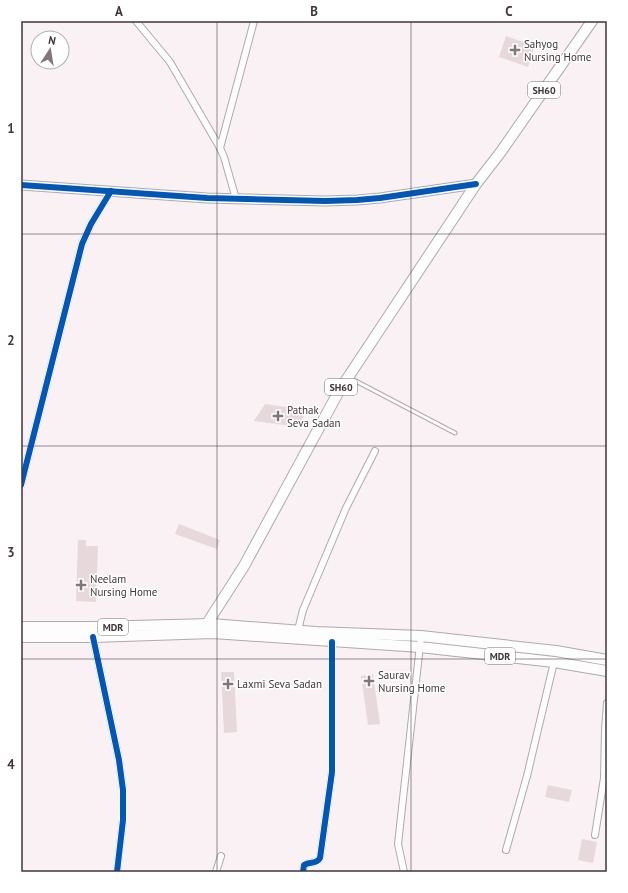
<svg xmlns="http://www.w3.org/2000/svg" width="628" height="893" viewBox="0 0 628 893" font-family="'PT Sans',sans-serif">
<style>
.building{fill:#e7d8db}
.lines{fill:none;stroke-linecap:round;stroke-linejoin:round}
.lane-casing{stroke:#b1a8ac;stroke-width:5}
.street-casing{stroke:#b1a8ac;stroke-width:8}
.secondary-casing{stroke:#b1a8ac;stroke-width:11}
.primary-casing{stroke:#b1a8ac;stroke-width:12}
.lane{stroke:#fefdfe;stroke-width:3}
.street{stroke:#fefdfe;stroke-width:6}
.secondary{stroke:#fefdfe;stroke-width:9}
.primary{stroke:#fefdfe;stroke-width:10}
.cycleway-casing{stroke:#fff;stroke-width:8}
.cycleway{stroke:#0057b8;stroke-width:6}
.grid{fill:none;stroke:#40353a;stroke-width:1;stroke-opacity:0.55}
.poi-dot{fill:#81777b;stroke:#fff;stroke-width:1.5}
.labels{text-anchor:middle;stroke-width:3;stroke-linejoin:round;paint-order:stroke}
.shield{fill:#fff;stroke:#797275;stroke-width:1}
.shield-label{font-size:10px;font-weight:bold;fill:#40353a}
.poi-label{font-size:11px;fill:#40353a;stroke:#fff;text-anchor:start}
.neatline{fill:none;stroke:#40353a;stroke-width:1.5}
.grid-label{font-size:13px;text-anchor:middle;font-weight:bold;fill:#40353a}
</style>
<rect width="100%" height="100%" fill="#faf1f5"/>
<!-- building -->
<g class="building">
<path d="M506,36L535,46L528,67L499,57Z"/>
<path d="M265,404L307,410L298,427L254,421Z"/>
<path d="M179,524L220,540L217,549L175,534Z"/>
<path d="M78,540H86V546H98L96,602L76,601Z"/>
<path d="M221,672H234L237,732L224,733Z"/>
<path d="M373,674L380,724L368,725L361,676Z"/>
<path d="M548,785L572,790L569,802L545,797Z"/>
<path d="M582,839L597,842L593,863L578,860Z"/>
</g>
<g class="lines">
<!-- lane casing -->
<g class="lane-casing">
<path id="lane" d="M350,378L455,433"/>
</g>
<!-- street casing -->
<g class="street-casing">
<g id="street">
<path d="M136,21L170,62L220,148L224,157L236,199"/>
<path d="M220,148L254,21"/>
<path d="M21,485L82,244L91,224L111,191"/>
<path d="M298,630L303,610L346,508L375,451"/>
<path d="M93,637L119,760L123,790V820L117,872"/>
<path d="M595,835L604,778L605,730L607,703"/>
<path d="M506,850L527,776L554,662"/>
<path d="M216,872L221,856"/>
<path d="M303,872L304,865C310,861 316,865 320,858L332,772V642"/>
<path d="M404,872L398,844L421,636"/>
</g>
</g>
<!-- secondary casing -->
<g class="secondary-casing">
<path id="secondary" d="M21,185L207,198L325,201L357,200L380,198L476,184"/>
</g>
<!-- primary casing -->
<g class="primary-casing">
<g id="primary">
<path d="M21,627H92L211,624L316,632L421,636L556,651L607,660"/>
<path d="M201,633L244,566L339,391L476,184L500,153L592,21"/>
<path d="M21,637H93L213,633L420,647L554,662L607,671"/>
</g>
</g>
<!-- lane -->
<use href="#lane" class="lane"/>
<!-- street -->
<use href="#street" class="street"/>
<!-- secondary -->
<use href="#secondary" class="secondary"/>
<!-- primary -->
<use href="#primary" class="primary"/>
<!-- cycleway casing -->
<g class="cycleway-casing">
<g id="cycleway">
<path d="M21,185L207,198L325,201L357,200L380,198L476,184"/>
<path d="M21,485L82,244L91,224L111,191"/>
<path d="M93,637L119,760L123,790V820L117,872"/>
<path d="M303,872L304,865C310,861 316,865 320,858L332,772V642"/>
</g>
</g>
<!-- cycleway -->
<use href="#cycleway" class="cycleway"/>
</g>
<!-- grid -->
<path class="grid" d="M217,21V872M411,21V872M21,234H607M21,446H607M21,659H607"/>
<!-- markers -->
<g class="poi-dot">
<path d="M513 44h4v4h4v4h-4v4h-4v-4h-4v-4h4z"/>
<path d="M276 410h4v4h4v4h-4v4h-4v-4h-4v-4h4z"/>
<path d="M79 579h4v4h4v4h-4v4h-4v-4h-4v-4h4z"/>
<path d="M367 675h4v4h4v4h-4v4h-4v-4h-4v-4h4z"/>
<path d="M226 678h4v4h4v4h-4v4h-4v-4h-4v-4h4z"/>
</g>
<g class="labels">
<!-- shield labels -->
<g class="shield">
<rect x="528" y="82" width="32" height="16" rx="3"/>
<rect x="325" y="379" width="32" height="16" rx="3"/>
<rect x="98" y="619" width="30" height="16" rx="3"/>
<rect x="485" y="648" width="30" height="16" rx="3"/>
</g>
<g class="shield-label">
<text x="544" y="94">SH60</text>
<text x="341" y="391">SH60</text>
<text x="113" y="631">MDR</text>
<text x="500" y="660">MDR</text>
</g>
<!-- poi labels -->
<g class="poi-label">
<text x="524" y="48">Sahyog<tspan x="524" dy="13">Nursing Home</tspan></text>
<text x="287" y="414">Pathak<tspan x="287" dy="13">Seva Sadan</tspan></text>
<text x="90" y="583">Neelam<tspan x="90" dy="13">Nursing Home</tspan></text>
<text x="378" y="679">Saurav<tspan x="378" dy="13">Nursing Home</tspan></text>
<text x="237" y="688">Laxmi Seva Sadan</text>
</g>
</g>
<!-- border -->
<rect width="628" height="893" fill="none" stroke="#ffffff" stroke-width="44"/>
<!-- north arrow -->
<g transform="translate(50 50) rotate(12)"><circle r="19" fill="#ffffff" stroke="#b3aeb0"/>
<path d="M0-3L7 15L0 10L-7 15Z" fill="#81777b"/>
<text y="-6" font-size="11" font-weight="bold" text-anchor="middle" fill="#40353a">N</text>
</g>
<rect x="22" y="22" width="584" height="849" class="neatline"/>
<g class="grid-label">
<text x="119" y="16">A</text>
<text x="314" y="16">B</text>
<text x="509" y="16">C</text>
<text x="11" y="133">1</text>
<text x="11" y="345">2</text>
<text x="11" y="557">3</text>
<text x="11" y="769">4</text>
</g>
</svg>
